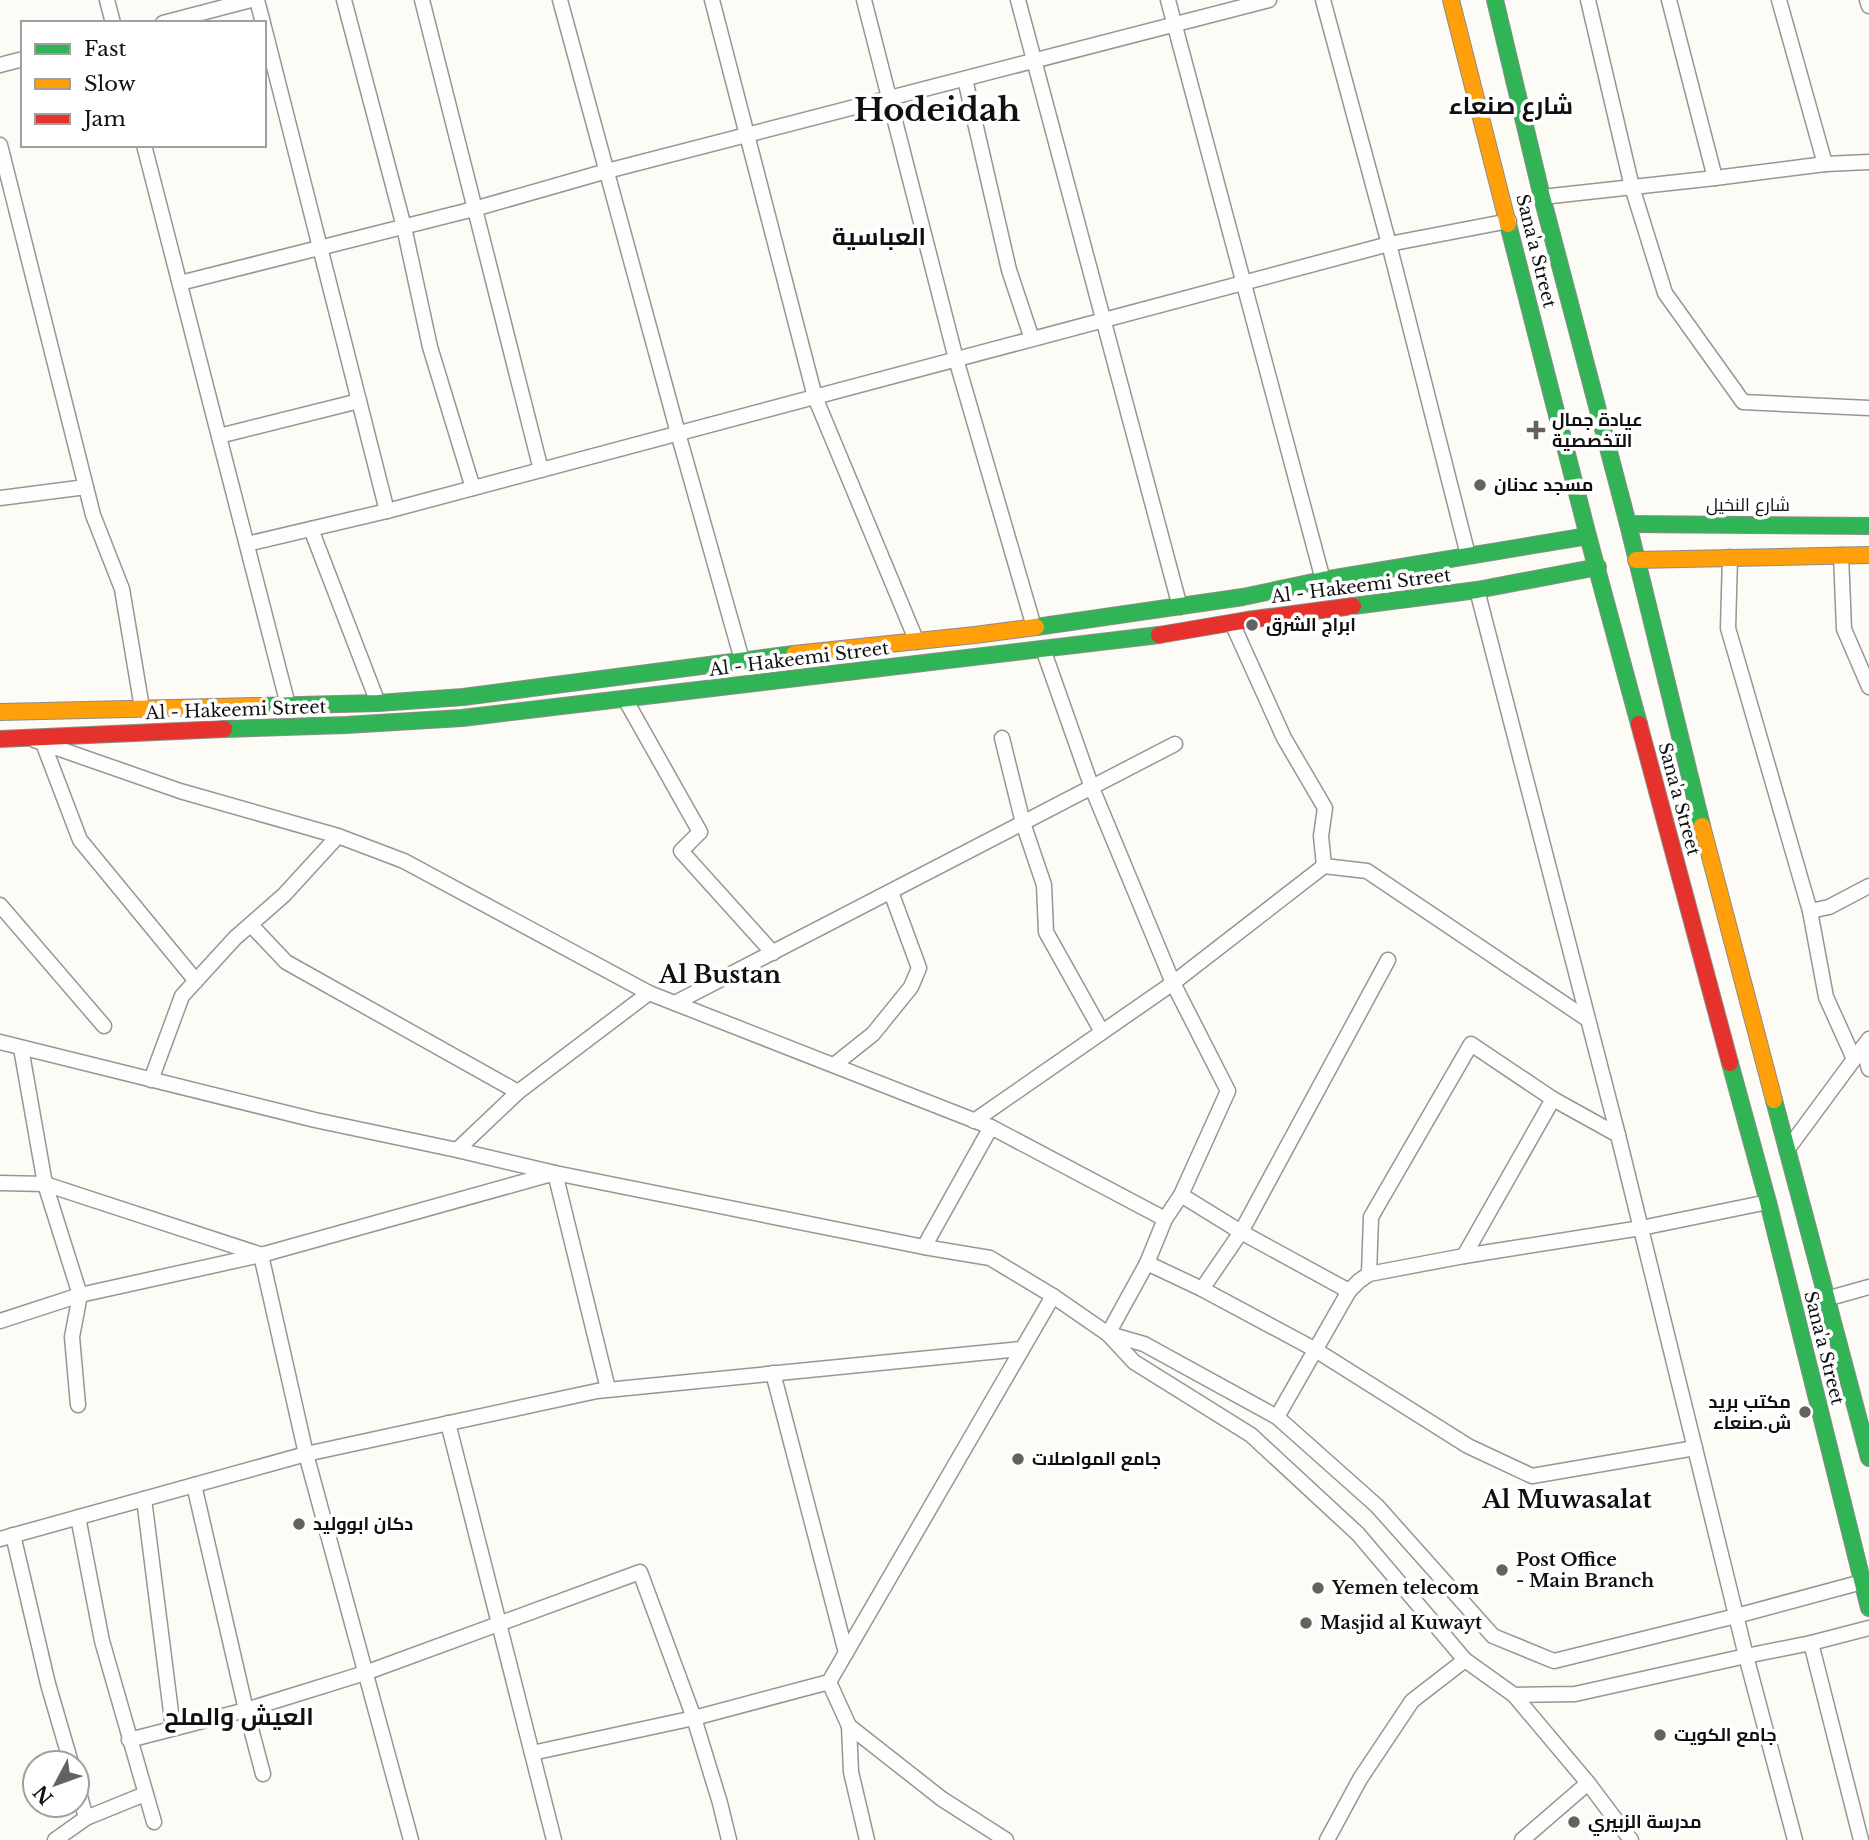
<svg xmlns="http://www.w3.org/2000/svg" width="1869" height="1840" viewBox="0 0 1869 1840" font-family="'Libre Baskerville',Cairo,serif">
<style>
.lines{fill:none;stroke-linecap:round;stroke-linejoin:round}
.street-casing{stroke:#969693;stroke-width:17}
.fast-casing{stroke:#8d8c8a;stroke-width:18}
.slow-casing{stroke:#8d8c8a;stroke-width:18}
.jam-casing{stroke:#8d8c8a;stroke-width:18}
.street{stroke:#fffefe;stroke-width:14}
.fast{stroke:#30b455;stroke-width:16}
.slow{stroke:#ff9f0a;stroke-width:16}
.jam{stroke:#e5322d;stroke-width:16}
.poi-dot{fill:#636260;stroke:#fff;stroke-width:2.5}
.labels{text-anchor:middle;stroke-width:7;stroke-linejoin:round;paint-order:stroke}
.street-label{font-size:18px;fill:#101010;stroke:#fff}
.poi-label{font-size:18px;font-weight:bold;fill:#101010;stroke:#fff;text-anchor:start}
.district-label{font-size:24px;font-weight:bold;fill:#101010;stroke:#fff}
.town-label{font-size:32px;font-weight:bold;fill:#101010;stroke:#fff}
</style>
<rect width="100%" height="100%" fill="#fcfbf5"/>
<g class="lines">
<!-- street casing -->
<g class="street-casing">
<g id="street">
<path d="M107,0L113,23"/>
<path d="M257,0L263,23"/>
<path d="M344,0L404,227L430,347L473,488"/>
<path d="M422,0L541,470"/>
<path d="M560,0L678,433L742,660"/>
<path d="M712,0L815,397L917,642"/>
<path d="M864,0L956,359L1034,627"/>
<path d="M1018,0L1180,607"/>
<path d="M1168,0L1323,580"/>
<path d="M1323,0L1389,244L1468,555"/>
<path d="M1588,0L1632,187L1665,293L1743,402L1869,408"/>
<path d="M1669,0L1715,178"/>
<path d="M1779,0L1825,164"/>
<path d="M1867,0L1869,6"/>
<path d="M163,23L251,0"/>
<path d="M0,65L23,59"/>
<path d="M965,79L1009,270L1032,339"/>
<path d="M0,145L93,515L122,589L142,708"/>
<path d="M144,145L288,705"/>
<path d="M1542,197L1715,178L1825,164L1869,162"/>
<path d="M180,283L474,209L607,171L1269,0"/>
<path d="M219,436L359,401"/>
<path d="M0,498L86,487"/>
<path d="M387,511L1389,244L1509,221"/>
<path d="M311,529L378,703"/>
<path d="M247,544L387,511L264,27"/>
<path d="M1841,555L1844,629L1869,687"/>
<path d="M1730,557L1728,628L1810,911L1826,997L1854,1059"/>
<path d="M1477,590L1618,1135L1746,1656L1795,1840"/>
<path d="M1232,623L1284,738L1325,808L1321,836L1324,866"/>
<path d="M1043,649L1092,788L1173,983L1324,866L1367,871L1587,1019"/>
<path d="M625,699L700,832L681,851L773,953"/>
<path d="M1002,738L1023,823L1044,885L1046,932L1102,1032"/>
<path d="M34,740L180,791L338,836L404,861L649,993L518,1092L457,1150"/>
<path d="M43,743L80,840L196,981"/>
<path d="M0,905L104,1026"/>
<path d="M1810,911L1829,907L1869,886"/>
<path d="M251,925L286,962L518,1092"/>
<path d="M649,993L991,1127L924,1247"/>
<path d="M675,1003L1175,744"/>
<path d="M0,1042L315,1120L457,1150L555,1173L924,1247L990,1258L1053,1296L1108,1334L1134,1362L1251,1435L1358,1534L1465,1660L1514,1695L1575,1694L1746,1656L1811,1643L1869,1628"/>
<path d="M1863,1047L1869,1069"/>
<path d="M834,1065L873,1034L911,987L919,968L891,892"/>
<path d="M151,1080L182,996L235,938L284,895L338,836"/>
<path d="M974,1121L1173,983L1228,1091L1181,1195L1165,1219"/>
<path d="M991,1127L1165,1219L1147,1263L1108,1334"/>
<path d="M1787,1150L1869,1039"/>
<path d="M0,1183L45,1184L259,1254"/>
<path d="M1181,1195L1241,1232L1349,1291"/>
<path d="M261,1255L306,1454L411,1840"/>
<path d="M1464,1256L1553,1099"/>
<path d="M1147,1263L1202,1289L1314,1349L1468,1446L1532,1476L1695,1448"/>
<path d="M1369,1274L1371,1217L1471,1044L1553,1099L1618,1135"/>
<path d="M1202,1289L1241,1232L1388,960"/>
<path d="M1826,1299L1869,1287"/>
<path d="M0,1321L80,1295L45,1184L21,1048"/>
<path d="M1109,1334L1144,1344L1277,1417L1377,1506L1493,1636L1554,1661L1736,1616L1862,1582"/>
<path d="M773,1373L846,1653"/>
<path d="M78,1405L72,1337L80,1295L261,1255L555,1173L608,1389"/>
<path d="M1277,1417L1349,1291L1359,1281L1369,1274L1464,1256L1641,1228L1768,1202"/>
<path d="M448,1423L554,1840"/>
<path d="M194,1485L246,1710L263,1774"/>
<path d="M144,1499L173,1728"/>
<path d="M78,1517L102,1641L154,1822"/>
<path d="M13,1535L48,1684L71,1763"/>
<path d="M0,1539L306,1454L597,1391L1021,1349"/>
<path d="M1811,1643L1861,1840"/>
<path d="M1514,1695L1588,1783L1631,1840"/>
<path d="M849,1726L851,1772L867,1840"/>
<path d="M129,1740L246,1710L365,1673L640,1572L694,1718L829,1682"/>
<path d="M532,1753L694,1718L720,1803L729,1840"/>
<path d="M86,1818L145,1794"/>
<path d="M55,1840L86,1818L77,1785"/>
<path d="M1006,1840L942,1799L849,1726L829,1682L1053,1296"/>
<path d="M1327,1840L1360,1779L1412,1701L1465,1660"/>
<path d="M1522,1840L1588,1783"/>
</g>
</g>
<!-- fast casing -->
<g class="fast-casing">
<g id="fast">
<path d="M1495,0L1542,197L1628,524L1702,826"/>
<path d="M1508,224L1588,536L1639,724"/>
<path d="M1628,524L1869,526"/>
<path d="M1353,606L1477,590L1598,567"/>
<path d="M1036,627L1243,597L1323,580L1588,536"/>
<path d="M260,706L378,703L463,697L794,654"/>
<path d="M224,729L346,725L462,718L1159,635"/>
<path d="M1730,1063L1768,1202L1869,1608"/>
<path d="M1774,1100L1869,1458"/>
</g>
</g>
<!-- slow casing -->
<g class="slow-casing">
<g id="slow">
<path d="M1451,0L1508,224"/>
<path d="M1636,560L1869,555"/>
<path d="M794,654L975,635L1036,627"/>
<path d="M0,712L260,706"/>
<path d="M1702,826L1774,1100"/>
</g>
</g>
<!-- jam casing -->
<g class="jam-casing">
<g id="jam">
<path d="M1159,635L1247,620L1353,606"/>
<path d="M1639,724L1730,1063"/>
<path d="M0,739L224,729"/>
</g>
</g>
<!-- street -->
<use href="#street" class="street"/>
<!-- fast -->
<use href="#fast" class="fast"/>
<!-- slow -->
<use href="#slow" class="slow"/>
<!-- jam -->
<use href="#jam" class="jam"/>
</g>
<!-- markers -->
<g class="poi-dot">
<path d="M1532.5 419.5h7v7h7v7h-7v7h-7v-7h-7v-7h7z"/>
<circle cx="1480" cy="485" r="7"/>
<circle cx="1252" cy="625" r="7"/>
<circle cx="1805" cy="1412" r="7"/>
<circle cx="1018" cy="1459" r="7"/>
<circle cx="299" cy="1524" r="7"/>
<circle cx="1502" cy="1570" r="7"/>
<circle cx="1318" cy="1588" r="7"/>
<circle cx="1306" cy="1623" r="7"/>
<circle cx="1660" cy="1735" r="7"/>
<circle cx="1574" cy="1822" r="7"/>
</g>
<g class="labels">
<!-- street labels -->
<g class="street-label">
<text transform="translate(1536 251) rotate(76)" y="6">Sana'a Street</text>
<text x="1748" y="511">شارع النخيل</text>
<text transform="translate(1361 586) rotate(-7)" y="6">Al - Hakeemi Street</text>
<text transform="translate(799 659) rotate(-7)" y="6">Al - Hakeemi Street</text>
<text transform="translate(236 710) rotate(-2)" y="6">Al - Hakeemi Street</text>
<text transform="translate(1679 799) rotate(75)" y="6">Sana'a Street</text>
<text transform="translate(1824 1348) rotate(76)" y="6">Sana'a Street</text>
</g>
<!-- poi labels -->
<g class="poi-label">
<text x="1552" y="426">عيادة جمال<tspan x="1552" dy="21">التخصصية</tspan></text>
<text x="1494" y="491">مسجد عدنان</text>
<text x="1266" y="631">ابراج الشرق</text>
<text x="1791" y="1408" text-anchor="end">مكتب بريد<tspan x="1791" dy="21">ش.صنعاء</tspan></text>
<text x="1032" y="1465">جامع المواصلات</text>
<text x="313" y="1530">دكان ابووليد</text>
<text x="1516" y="1566">Post Office<tspan x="1516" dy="21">- Main Branch</tspan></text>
<text x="1332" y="1594">Yemen telecom</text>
<text x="1320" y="1629">Masjid al Kuwayt</text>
<text x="1674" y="1741">جامع الكويت</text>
<text x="1588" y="1828">مدرسة الزبيري</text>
</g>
<!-- district labels -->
<g class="district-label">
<text x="1511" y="114">شارع صنعاء</text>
<text x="879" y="245">العباسية</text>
<text x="720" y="983">Al Bustan</text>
<text x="1567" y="1508">Al Muwasalat</text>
<text x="239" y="1725">العيش والملح</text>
</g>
<!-- town labels -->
<g class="town-label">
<text x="937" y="121">Hodeidah</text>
</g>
</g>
<!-- legend -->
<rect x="21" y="21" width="245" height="126" fill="#ffffff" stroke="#9f9f9f" stroke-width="2"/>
<rect x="35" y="44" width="35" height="10" fill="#30b455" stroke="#9f9f9f" stroke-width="2"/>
<text x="84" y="56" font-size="21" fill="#101010">Fast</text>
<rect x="35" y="79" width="35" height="10" fill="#ff9f0a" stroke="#9f9f9f" stroke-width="2"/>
<text x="84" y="91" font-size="21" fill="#101010">Slow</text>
<rect x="35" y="114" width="35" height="10" fill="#e5322d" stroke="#9f9f9f" stroke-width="2"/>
<text x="84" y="126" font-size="21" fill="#101010">Jam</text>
<!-- north arrow -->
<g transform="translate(56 1784) rotate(229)"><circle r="33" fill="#ffffff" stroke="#9f9f9f" stroke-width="2"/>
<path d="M0-5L12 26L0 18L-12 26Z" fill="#636260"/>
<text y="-10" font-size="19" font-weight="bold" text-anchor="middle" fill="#101010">N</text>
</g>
</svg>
